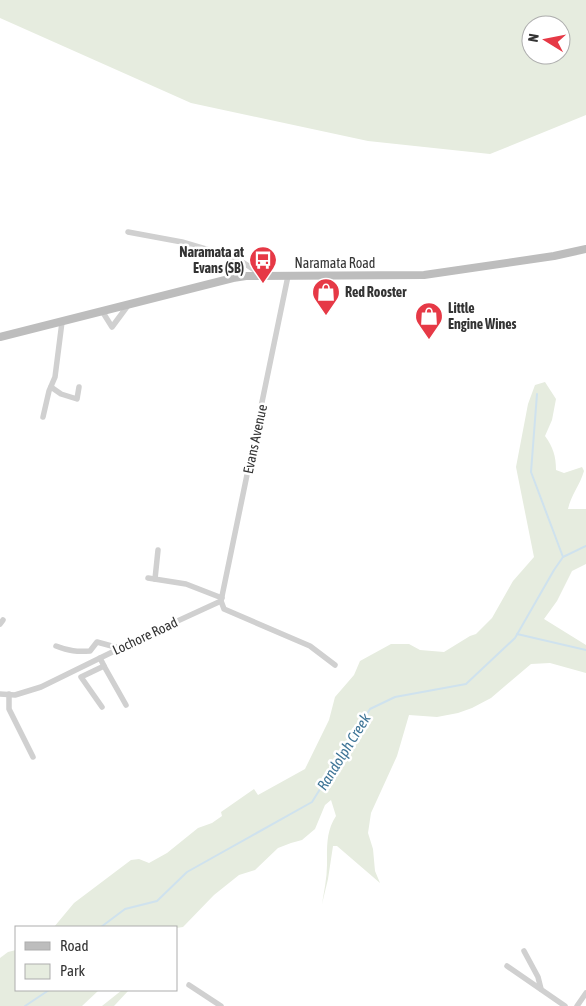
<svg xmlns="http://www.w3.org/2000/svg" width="586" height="1006" viewBox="0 0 586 1006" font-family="'Asap Condensed',sans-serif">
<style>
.green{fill:#e6ecdf;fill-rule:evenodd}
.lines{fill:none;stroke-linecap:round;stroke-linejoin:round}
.stream{stroke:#cfe2ee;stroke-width:2}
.street{stroke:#d0d0d0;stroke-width:5.5}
.secondary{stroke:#bdbdbd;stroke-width:8}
.labels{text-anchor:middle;stroke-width:5;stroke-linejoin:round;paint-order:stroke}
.poi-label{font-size:14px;font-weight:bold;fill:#333;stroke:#fff;text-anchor:start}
.street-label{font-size:14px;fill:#333;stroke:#fff}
.water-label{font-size:15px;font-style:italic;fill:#3f7597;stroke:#fff}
</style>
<rect width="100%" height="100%" fill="#fff"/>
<!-- green -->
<g class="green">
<path d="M0,0H586V115L490,154L368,141L191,103L0,18ZM531,25H561V55H531Z"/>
<path d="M545,382L556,399L552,420L545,436C553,447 556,456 556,470L564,473L582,467L584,471C580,485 571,495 568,509H586V564L572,571L557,601L544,619L586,645V673L550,663L531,664L491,698L472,708L458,713L437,717L409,715L397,756L371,813L368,833L373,849L375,871L380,883L337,846H333L328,879L322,904C324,891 327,878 327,865C327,847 326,831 336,816L331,800L325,805L315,829L302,840L291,843L278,848L255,870L239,875L214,895L183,927L176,928L54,927L74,903L131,860L139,859L149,863L167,853L198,828L212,823L222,816L221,812L254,789L258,795L305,769L329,720L335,697L354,675L360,661L391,644H409L420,650L444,652L470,636L476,634L492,618L513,581L534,557L516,467L528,404L535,385Z"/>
<path d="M16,950V990H99L82,1006H0V958L8,952Z"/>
<path d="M122,990H129L114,1006H102Z"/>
</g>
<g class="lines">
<!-- stream -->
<g class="stream">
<path d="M537,394L531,472L563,557"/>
<path d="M517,634L586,650"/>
<path d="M101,927L125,909L157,901L187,872L312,802L370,709L395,697L466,684L515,638L554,570L563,557L586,546"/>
<path d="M25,1006L49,990"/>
</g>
<!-- street -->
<g class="street">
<path d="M128,232L182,242L236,258L264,276"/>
<path d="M102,311L112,327L129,304"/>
<path d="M51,387L61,394L77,399L79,387"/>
<path d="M43,417L49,391L55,377L62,322"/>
<path d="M148,578L186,584L222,598"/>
<path d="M155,579L158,550"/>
<path d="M221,601L288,276"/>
<path d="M0,624L3,620"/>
<path d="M56,646C69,651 77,652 90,651L97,642L119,648"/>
<path d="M100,658L104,666L81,677L102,707"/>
<path d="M104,666L126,705"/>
<path d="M0,694L15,695L41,687L147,635L221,601L224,609L310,646L335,665"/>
<path d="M9,694V709L33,757"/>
<path d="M524,951L538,977L541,989"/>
<path d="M507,966L565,1006"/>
<path d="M189,985L221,1006"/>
<path d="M577,1006L586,993"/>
</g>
<!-- secondary -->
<path class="secondary" d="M0,337L233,278L246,276L424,275L554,256L586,249"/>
</g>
<!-- icons -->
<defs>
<g id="bus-pin" transform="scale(1.4375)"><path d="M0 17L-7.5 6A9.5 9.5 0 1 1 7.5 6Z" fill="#e63946" stroke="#fff"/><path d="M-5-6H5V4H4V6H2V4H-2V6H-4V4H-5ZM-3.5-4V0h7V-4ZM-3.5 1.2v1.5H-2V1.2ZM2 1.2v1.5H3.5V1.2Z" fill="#fff"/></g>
<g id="shop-pin" transform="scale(1.4375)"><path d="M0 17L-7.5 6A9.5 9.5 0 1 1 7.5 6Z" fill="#e63946" stroke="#fff"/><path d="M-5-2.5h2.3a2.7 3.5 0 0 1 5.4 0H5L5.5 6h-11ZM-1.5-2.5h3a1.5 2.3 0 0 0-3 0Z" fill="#fff"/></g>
</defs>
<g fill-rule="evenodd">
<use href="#bus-pin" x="263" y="260"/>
<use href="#shop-pin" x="326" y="292"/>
<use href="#shop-pin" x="429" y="316"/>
</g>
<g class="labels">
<!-- poi labels -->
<g class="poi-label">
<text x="244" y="257" text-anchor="end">Naramata at<tspan x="244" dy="16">Evans (SB)</tspan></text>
<text x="345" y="297">Red Rooster</text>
<text x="448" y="313">Little<tspan x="448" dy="16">Engine Wines</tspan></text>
</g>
<!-- street labels -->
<g class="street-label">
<text x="335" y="268">Naramata Road</text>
<text transform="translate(255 439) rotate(-78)" y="5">Evans Avenue</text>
<text transform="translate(145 636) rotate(-25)" y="5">Lochore Road</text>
</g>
<!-- water labels -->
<g class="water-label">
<text transform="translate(344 752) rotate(-58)" y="5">Randolph Creek</text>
</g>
</g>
<!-- legend -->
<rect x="15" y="926" width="162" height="65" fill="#ffffff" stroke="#adadad"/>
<rect x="25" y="942" width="25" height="8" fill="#bdbdbd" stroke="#adadad"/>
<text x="60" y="951" font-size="15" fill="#333333">Road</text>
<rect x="25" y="964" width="25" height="15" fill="#e6ecdf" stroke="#adadad"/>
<text x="60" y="976" font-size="15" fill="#333333">Park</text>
<!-- north arrow -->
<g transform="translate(546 40) rotate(280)"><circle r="24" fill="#ffffff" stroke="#adadad"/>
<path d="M0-4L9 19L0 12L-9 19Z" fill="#e63946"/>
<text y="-8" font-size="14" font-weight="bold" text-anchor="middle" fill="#333333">N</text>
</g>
</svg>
